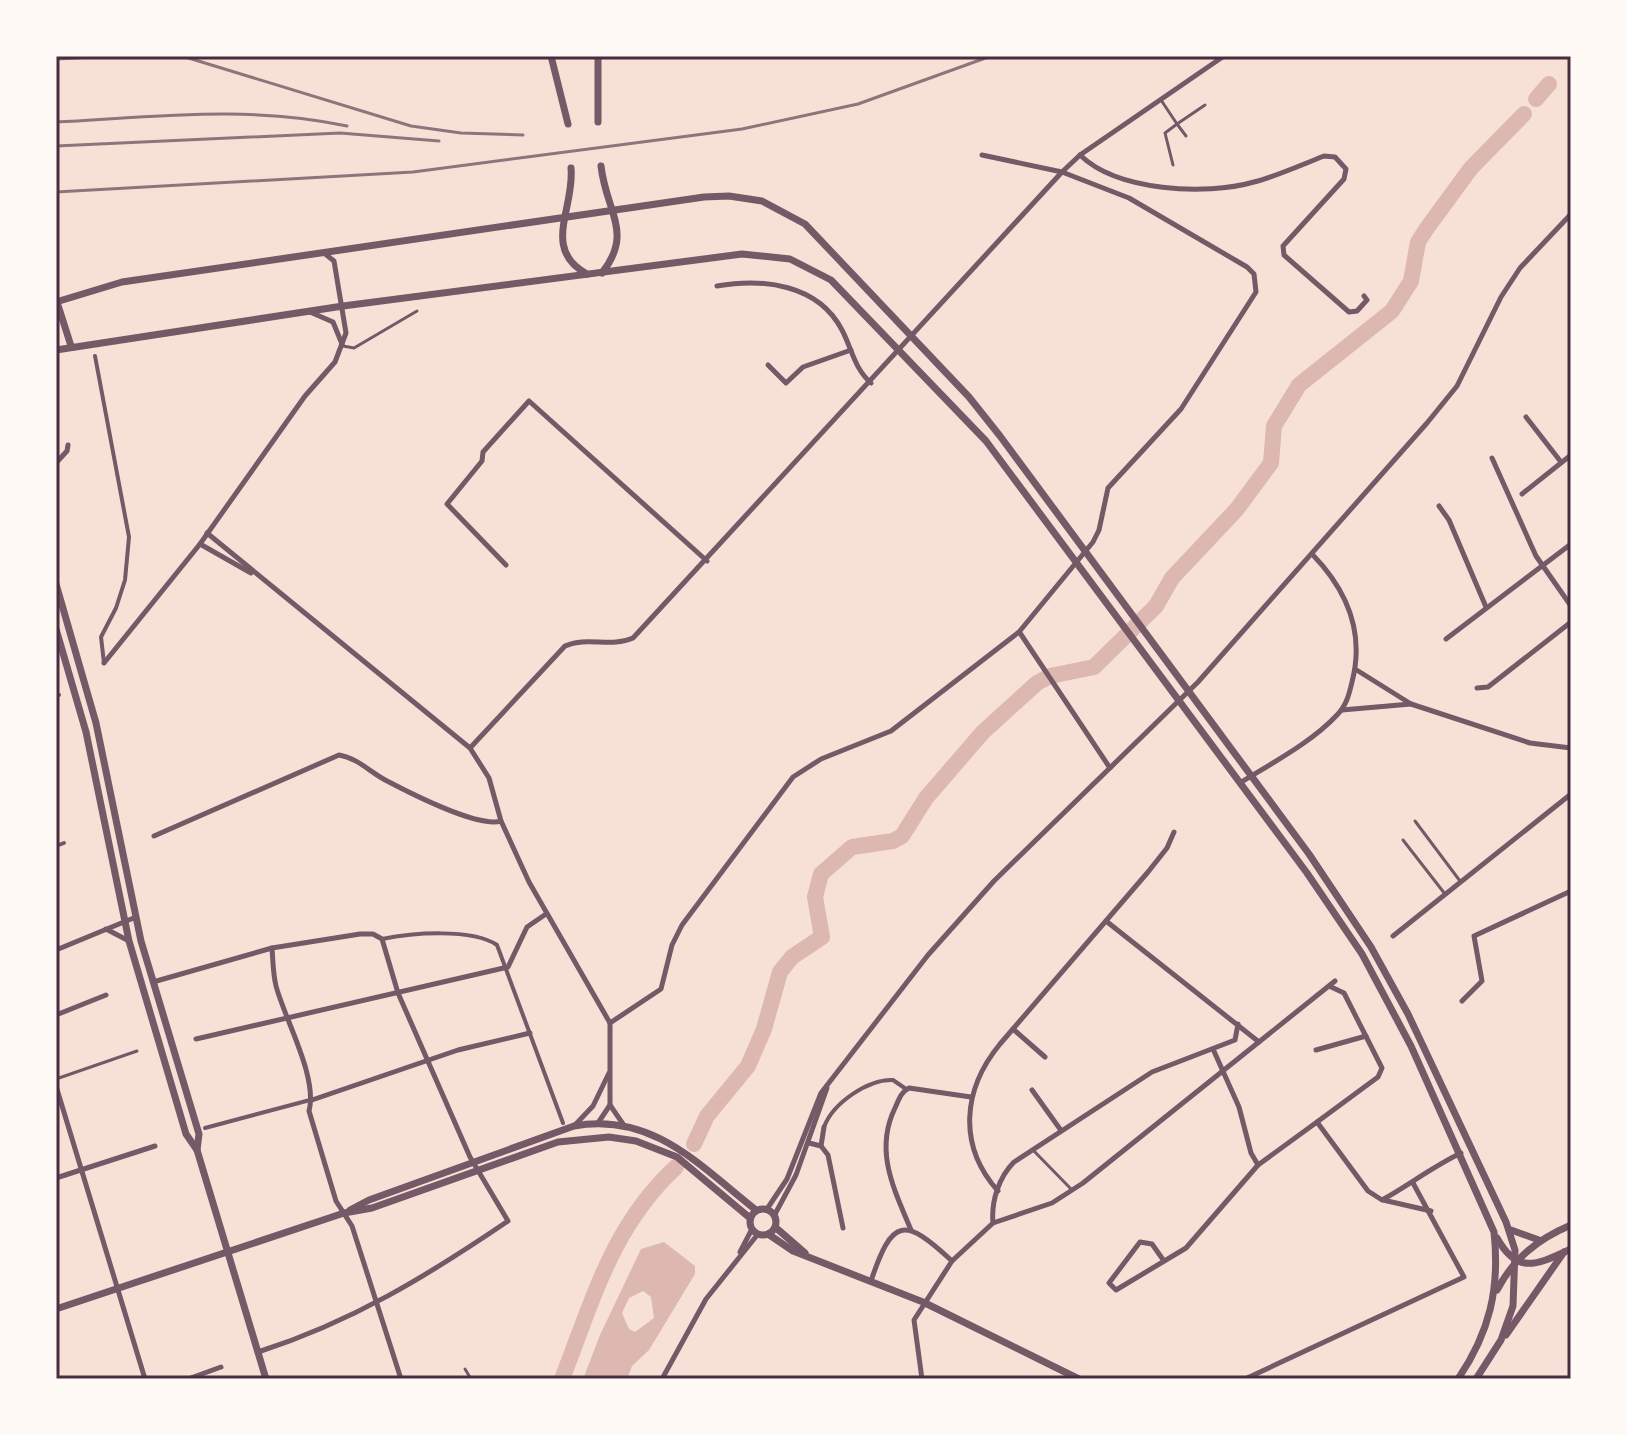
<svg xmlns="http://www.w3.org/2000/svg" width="1627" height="1435" viewBox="0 0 1627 1435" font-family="'Exo 2',sans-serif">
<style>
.water{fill:#dcb8b0;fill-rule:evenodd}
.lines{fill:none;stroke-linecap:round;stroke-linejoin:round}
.river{stroke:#dcb8b0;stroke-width:16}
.service{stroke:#755966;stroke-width:3}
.pedestrian{stroke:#755966;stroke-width:4}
.minor{stroke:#755966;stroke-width:5}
.tertiary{stroke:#755966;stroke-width:7}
.rail{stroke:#8f747c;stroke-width:3}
.neatline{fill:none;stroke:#4a2c40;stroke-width:3}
</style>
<rect width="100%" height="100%" fill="#f7e1d7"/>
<!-- water -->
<path class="water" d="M664,1242L695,1266V1274L649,1350L632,1366L627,1379H583L600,1335L641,1249ZM643,1291L651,1297L654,1318L635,1332L629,1329L622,1313L629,1298Z"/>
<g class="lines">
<!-- river -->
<g class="river">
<path d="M1536,99L1549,84"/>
<path d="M694,1144L707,1116L748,1066L764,1029L780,972L792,957L822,937L815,897L821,874L852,847L893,841L902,836L926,798L983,732L1037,683L1050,676L1094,667L1156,606L1172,578L1237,509L1271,463L1274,426L1299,385L1392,311L1411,281L1418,242L1427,228L1471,168L1524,114"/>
<path d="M562,1379C593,1300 612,1226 676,1167"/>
</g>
<!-- service -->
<g class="service">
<path d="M1161,100L1177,124L1165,133L1173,165"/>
<path d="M1186,136L1177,124L1205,105"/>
<path d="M343,346L354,348L417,311"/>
<path d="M1415,821L1460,881"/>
<path d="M1403,840L1445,894"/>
<path d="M56,1079L137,1051"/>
<path d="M1033,1150L1072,1190"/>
<path d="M465,1369L471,1379"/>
</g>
<!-- pedestrian -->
<g class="pedestrian">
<path d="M95,356L129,537L125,580L116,608L101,637L104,663"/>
<path d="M56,696L59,695"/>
<path d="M56,846L64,843"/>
<path d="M382,939C411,933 472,928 497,945L563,1123"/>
<path d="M824,1127C833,1103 868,1079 893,1080L906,1089"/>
<path d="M205,1128L310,1100"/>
</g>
<!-- minor -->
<g class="minor">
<path d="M1080,155C1117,191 1205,196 1254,182C1277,176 1301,165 1324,156L1335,157L1346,169L1344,179L1283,246L1284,255L1349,312L1357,311L1367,300L1364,296"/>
<path d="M717,286C763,278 818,284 842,330C852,349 854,368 871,383"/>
<path d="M310,312L333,322L342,344"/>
<path d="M768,365L786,383L803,367L851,350"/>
<path d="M1526,417L1561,462"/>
<path d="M1492,458L1536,556L1571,606"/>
<path d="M56,463L67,451L68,445"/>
<path d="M1522,494L1571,455"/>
<path d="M1439,506L1449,520L1486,607"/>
<path d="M207,533L470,748L489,778L501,821L529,882L610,1023V1105L598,1123"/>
<path d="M200,544L251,573"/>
<path d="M506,565L447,504L482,461L483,452L529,401L707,561"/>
<path d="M1020,633L1110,768"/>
<path d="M1446,639L1571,544"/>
<path d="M104,663L200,544L305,396L335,362L346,333L334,261L324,253"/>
<path d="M1355,669L1411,704L1530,743L1571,748"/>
<path d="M1477,688L1488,687L1571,622"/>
<path d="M1342,710L1411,704"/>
<path d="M470,748L565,646C587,636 611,648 633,638L1062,172L1080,155L1224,56"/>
<path d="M1240,783C1272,763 1312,742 1337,715C1346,706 1349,695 1352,682C1365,632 1347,590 1312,554"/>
<path d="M154,836L339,755C358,758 372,774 389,782C412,794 479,828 501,821"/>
<path d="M1106,921L1259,1042"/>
<path d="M106,929L129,941"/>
<path d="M1393,936L1571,794"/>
<path d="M272,948C273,961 273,974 276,986C285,1020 318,1077 309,1111L336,1201L352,1226L401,1379"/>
<path d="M56,950L136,917"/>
<path d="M153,982L272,948L360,934H373L382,939L398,993L470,1157L508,1221C427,1276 352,1322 258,1352"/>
<path d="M1462,1001L1482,981L1474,936L1571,891"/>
<path d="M56,1015L106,995"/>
<path d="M610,1023L661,989L672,945L682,925L793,777L821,759L891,731L1019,632L1093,542L1099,530L1108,488L1181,409L1256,292L1254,274L1247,267L1129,198L1062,172L982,155"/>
<path d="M1013,1029L1045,1057"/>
<path d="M196,1039L508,967L527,927L546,914"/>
<path d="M1213,1049L1239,1107L1251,1153L1258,1165"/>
<path d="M1316,1050L1366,1036"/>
<path d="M56,1086L145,1379"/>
<path d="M1032,1090L1060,1129"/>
<path d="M312,1100L458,1050L530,1033"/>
<path d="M610,1105L623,1124"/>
<path d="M1317,1122L1378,1077L1382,1068L1344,993L1329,986"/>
<path d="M574,1126L593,1106L609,1073"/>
<path d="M809,1143L821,1146L828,1155L843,1228"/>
<path d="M821,1146L824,1127"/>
<path d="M56,1178L155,1146"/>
<path d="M998,1191C957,1145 963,1089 1000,1044L1148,872L1167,848L1174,832"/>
<path d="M1383,1200L1431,1211"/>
<path d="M767,1209L787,1179L821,1093L928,955L994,881L1198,682L1427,423L1457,386L1501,297L1520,268L1571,214"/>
<path d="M774,1216L796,1175L827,1088"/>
<path d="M993,1223C991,1201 999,1177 1014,1162L1152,1072L1235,1040L1238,1024"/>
<path d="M911,1230C894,1189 874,1151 895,1108C899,1099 901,1092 909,1088L971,1097"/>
<path d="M740,1252L752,1229"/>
<path d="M1164,1261L1152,1244L1140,1242L1109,1283L1116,1290L1186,1248L1258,1165L1317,1122L1368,1191L1382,1200C1409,1185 1432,1167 1461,1153"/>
<path d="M871,1281C892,1218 904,1216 952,1261"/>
<path d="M188,1379L221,1367"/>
<path d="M662,1379L706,1299L758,1234"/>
<path d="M922,1379L914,1320L952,1261L993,1223L1052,1203L1083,1183L1335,981"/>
<path d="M1245,1379L1464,1277L1413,1183"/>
</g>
<!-- tertiary -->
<g class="tertiary">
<path d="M551,56L568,124"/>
<path d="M598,122V56"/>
<path d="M601,166C606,212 634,232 602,273"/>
<path d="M571,168C575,208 541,249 587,274"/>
<path d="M56,302L122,282L704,197L729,196L762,201L805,224L969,397L1000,436L1309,854L1371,947L1408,1014L1506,1222L1515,1250L1513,1306L1501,1340L1476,1379"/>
<path d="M57,302L71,346"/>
<path d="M56,350L343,306L742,254L790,259L831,280L986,441L1307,873L1362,954L1411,1046L1494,1232C1500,1288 1490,1332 1458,1379"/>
<path d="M56,584L96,723L141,941L199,1134L197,1150"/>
<path d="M56,629L86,732L129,941L186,1134L197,1150L266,1379"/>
<circle cx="763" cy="1222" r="13"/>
<path d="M350,1210L369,1200L574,1126C653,1112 700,1166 756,1210"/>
<path d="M775,1227L805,1253"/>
<path d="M1511,1230L1539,1240"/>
<path d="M768,1234L793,1251L923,1302L1079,1379"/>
<path d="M1497,1238C1518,1276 1538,1264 1571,1249"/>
<path d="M1497,1290C1514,1258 1538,1239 1571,1225"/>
<path d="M56,1309L344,1213L372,1208L558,1142L609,1137L636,1141L677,1157L750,1218"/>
<path d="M1506,1335L1564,1252"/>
</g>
<!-- rail -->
<g class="rail">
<path d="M182,56L411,126L461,133L523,135"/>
<path d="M56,59L112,56"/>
<path d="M56,122C154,117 250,105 347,126"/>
<path d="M56,146L340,133L439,141"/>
<path d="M56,192L413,172L742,129L858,104L991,56"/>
</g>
</g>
<!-- border -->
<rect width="1627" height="1435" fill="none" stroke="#fffaf5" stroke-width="116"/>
<rect x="58" y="58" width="1511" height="1319" class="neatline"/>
</svg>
